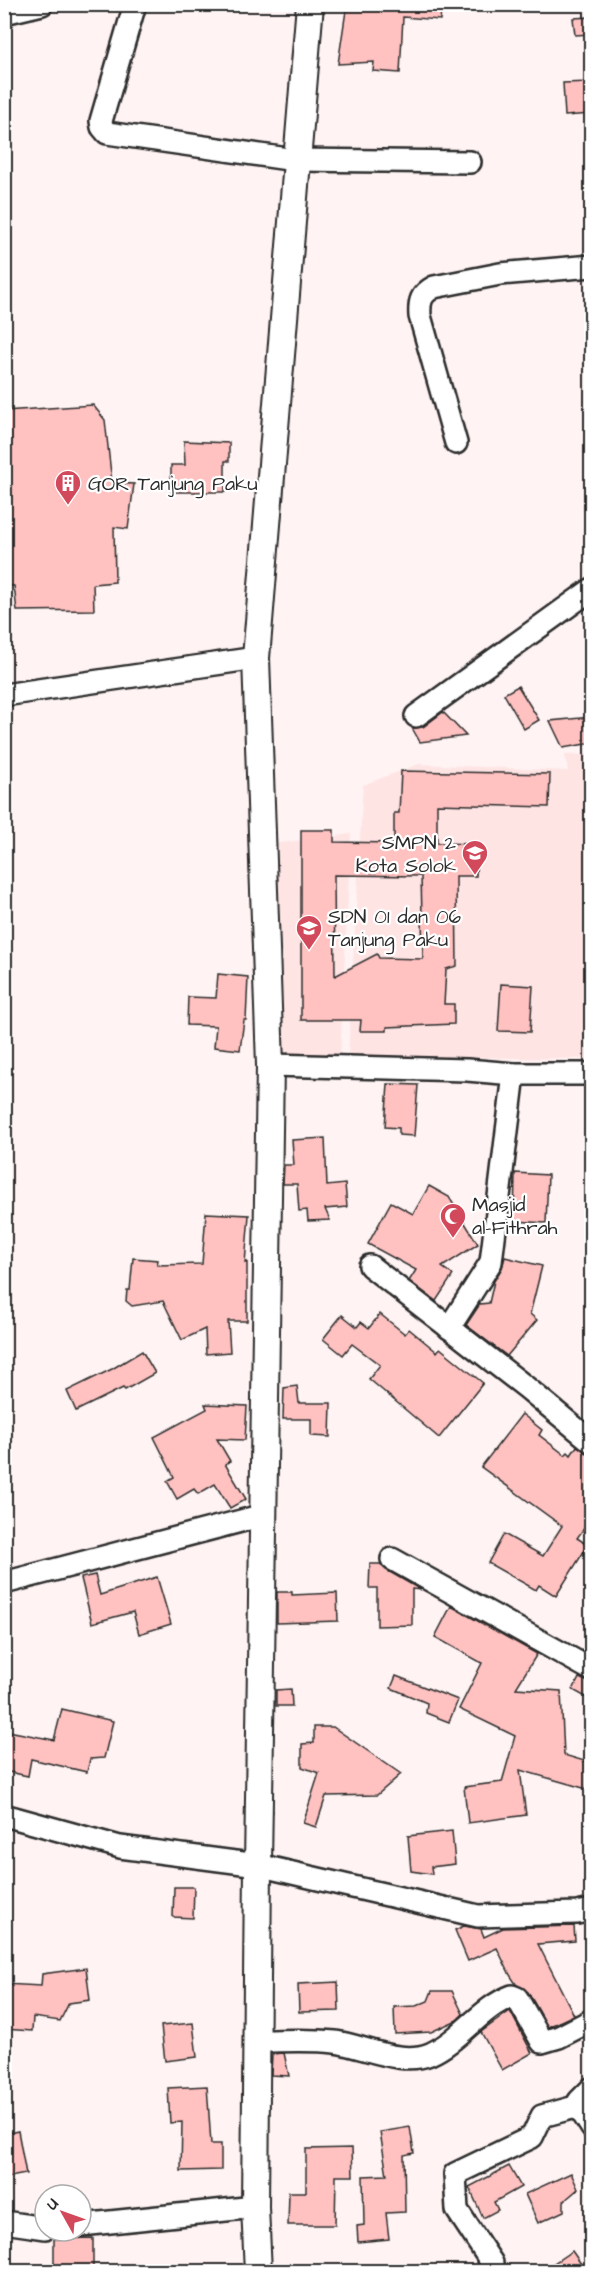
<svg xmlns="http://www.w3.org/2000/svg" width="596" height="2276" viewBox="0 0 596 2276" font-family="'Architects Daughter',sans-serif">
<style>
.built{fill:#ffe4e4}
.building{fill:#ffc2c1;stroke:#2b2b2b;stroke-width:1.5;fill-rule:evenodd}
.lines{fill:none;stroke-linecap:round;stroke-linejoin:round}
.minor-casing{stroke:#2b2b2b;stroke-width:26}
.tertiary-casing{stroke:#2b2b2b;stroke-width:30}
.minor{stroke:#fff;stroke-width:21}
.tertiary{stroke:#fff;stroke-width:26}
.labels{text-anchor:middle;stroke-width:4.5;stroke-linejoin:round;paint-order:stroke}
.poi-label{font-size:20px;fill:#2b2b2b;stroke:#fff;text-anchor:start}
</style>
<rect width="100%" height="100%" fill="#fff3f3"/>
<filter id="ink" filterUnits="userSpaceOnUse"><feTurbulence type="fractalNoise" baseFrequency=".0167" numOctaves="2"/><feDisplacementMap in="SourceGraphic" scale="12" xChannelSelector="R" yChannelSelector="G"/><feConvolveMatrix kernelMatrix="1 2 1 2 8 2 1 2 1" color-interpolation-filters="sRGB"/></filter>
<g filter="url(#ink)">
<!-- built -->
<g class="built">
<path d="M591,754V1059L348,1056L363,785L419,764L568,771L565,755Z"/>
<path d="M351,834L340,1057H276L272,844Z"/>
</g>
<!-- building -->
<g class="building">
<path d="M347,4H442L440,20L403,17L400,73L373,71L374,62L338,64Z"/>
<path d="M591,17V34L575,35L573,18Z"/>
<path d="M591,82V114L565,116L563,83Z"/>
<path d="M93,405L105,420L112,483L134,484L128,529L114,527L115,582L93,584L94,610L17,611L14,586L4,585V411Z"/>
<path d="M184,441L229,443V461H225V492H171V465H185Z"/>
<path d="M518,686L539,720L524,729L504,694Z"/>
<path d="M443,712L466,736L420,742L412,728L423,727Z"/>
<path d="M591,717V743L563,748L550,721Z"/>
<path d="M401,771L550,774L549,807L437,804V843L477,844L476,876H456L457,966L446,969L444,1004H454V1024L387,1027V1031H360L361,1020H301V830H334V842L394,843V813H399ZM334,875L421,876L423,959L379,958L377,954L335,976Z"/>
<path d="M218,974L248,977L246,1020H244L240,1050L214,1047L216,1026L187,1025L188,997L216,998Z"/>
<path d="M501,984L533,986L530,1032L498,1031Z"/>
<path d="M388,1084L418,1085L414,1136L399,1135V1128L385,1127Z"/>
<path d="M325,1138L327,1186L345,1184L347,1207L325,1209L330,1220L308,1221L307,1210L299,1211L297,1184H283L284,1165H294L292,1140Z"/>
<path d="M515,1173L548,1175L546,1223L514,1221Z"/>
<path d="M429,1186L449,1197L478,1244L442,1267L453,1275L436,1301L409,1281L416,1270L368,1244L391,1202L413,1214Z"/>
<path d="M206,1213L249,1215L245,1263L247,1262V1321H228L230,1352L206,1354L205,1329L182,1340L163,1301L132,1306L126,1301L127,1290H130L133,1258L158,1260L157,1265L202,1264Z"/>
<path d="M505,1257L542,1266L530,1314L537,1320L507,1356L466,1325L480,1304L489,1303L494,1281L502,1268Z"/>
<path d="M380,1314L405,1334L409,1329L437,1352L440,1348L483,1383L439,1438L369,1379L380,1365L352,1344L343,1355L323,1339L342,1315L357,1327L361,1322L369,1328Z"/>
<path d="M142,1351L155,1373L125,1390L123,1388L76,1411L67,1391L112,1369Z"/>
<path d="M297,1386L299,1403H331L330,1437L311,1436V1419H283L284,1388Z"/>
<path d="M205,1404L247,1406L245,1440L217,1439L230,1461L225,1464L246,1499L230,1508L215,1484L198,1494L194,1489L177,1499L167,1481L174,1477L154,1437L207,1409Z"/>
<path d="M522,1414L542,1430L539,1435L565,1455L568,1452L571,1455L577,1446L591,1454V1519L577,1538L588,1545L556,1596L539,1585L536,1590L488,1563L504,1534L543,1556L562,1526L481,1467Z"/>
<path d="M370,1564H381L386,1570L421,1590L412,1589V1625L377,1626V1588H369Z"/>
<path d="M95,1575L100,1595L157,1577L171,1624L139,1634L133,1612L92,1623L81,1578Z"/>
<path d="M277,1592H292V1595L337,1593L338,1621L277,1623Z"/>
<path d="M451,1606L537,1654L516,1688L561,1691L564,1755L591,1763V1773L587,1789L520,1770L526,1815L468,1823L464,1787L502,1782L515,1736L459,1709L482,1663L435,1637Z"/>
<path d="M396,1676L458,1700L449,1722L426,1713L427,1703L391,1688Z"/>
<path d="M579,1678L591,1683V1700L573,1690Z"/>
<path d="M291,1689L292,1706H276V1690Z"/>
<path d="M62,1709L113,1721L104,1758L90,1759L87,1772L31,1759L28,1776L4,1771V1751L8,1731L54,1740Z"/>
<path d="M314,1727H333L401,1774L377,1795L326,1796L316,1827L303,1823L319,1773L302,1767V1744L314,1743Z"/>
<path d="M452,1831L455,1864L431,1867L432,1874L411,1871L408,1836Z"/>
<path d="M174,1887H194L193,1918L173,1917Z"/>
<path d="M464,1926L481,1929L484,1937L503,1928L574,1926L575,1941L538,1944L574,2015L548,2027L528,1992L516,1984L510,1975L497,1948L468,1961L455,1930Z"/>
<path d="M86,1968L90,2000L69,2003L60,2021L33,2017L32,2031L4,2029V1984L41,1986L42,1974Z"/>
<path d="M338,1982L339,2011L299,2012L298,1984Z"/>
<path d="M432,1991H452L463,2014L457,2020L431,2032L395,2034L394,2007L416,2006L428,2001Z"/>
<path d="M510,2011L532,2053L502,2070L481,2032Z"/>
<path d="M193,2023L197,2057L165,2061L161,2026Z"/>
<path d="M284,2053L289,2076L271,2075L272,2054Z"/>
<path d="M207,2086L211,2144H221V2170L181,2171L182,2122L170,2123L168,2088Z"/>
<path d="M410,2127L414,2153L404,2155L405,2212L386,2213L389,2239L358,2242L357,2226L364,2225L363,2176L387,2175L380,2132Z"/>
<path d="M18,2131L26,2174L4,2178V2134Z"/>
<path d="M352,2148L353,2176H336L335,2225H288L289,2192H306V2149Z"/>
<path d="M509,2166L521,2187L494,2202L498,2210L483,2218L469,2187Z"/>
<path d="M571,2173L578,2189L564,2201V2211L538,2223L525,2194Z"/>
<path d="M93,2238V2271H54V2239Z"/>
<path d="M572,2251L586,2271H542Z"/>
</g>
<g class="lines">
<!-- minor casing -->
<g class="minor-casing">
<g id="minor">
<path d="M135,4L101,121L102,127L107,133L295,160L470,162"/>
<path d="M4,13L42,4"/>
<path d="M456,443L420,316C419,301 421,294 434,287L500,274L592,266"/>
<path d="M4,695L256,658"/>
<path d="M416,716L592,589"/>
<path d="M270,1065L467,1070L514,1074H592"/>
<path d="M370,1266L527,1388L592,1442"/>
<path d="M449,1328L491,1262L514,1074"/>
<path d="M392,1559L592,1670"/>
<path d="M4,1583L264,1515"/>
<path d="M4,1815L120,1847L258,1865L478,1916L577,1913L592,1910"/>
<path d="M257,2041C283,2041 309,2039 335,2042C364,2046 401,2066 430,2054C461,2040 480,2008 512,1996L517,1998L542,2042L559,2037L592,2020"/>
<path d="M592,2088L579,2101L581,2111L592,2128"/>
<path d="M4,2222L45,2228"/>
<path d="M81,2225L255,2207"/>
<path d="M492,2263L457,2210L455,2174L532,2137L542,2116L579,2106"/>
</g>
</g>
<!-- tertiary casing -->
<g class="tertiary-casing">
<path id="tertiary" d="M258,2272L255,2207L258,1865L270,1065L256,658L310,4"/>
</g>
<!-- minor -->
<use href="#minor" class="minor"/>
<!-- tertiary -->
<use href="#tertiary" class="tertiary"/>
</g>
</g>
<!-- icons -->
<defs>
<g id="building-pin" transform="scale(1.35)"><path d="M0 17L-7.5 6A9.5 9.5 0 1 1 7.5 6Z" fill="#d1495b" stroke="#fff"/><path d="M-4-6H4V6H1V3H-1V6H-4ZM-2.5-4.3h1.7v1.8h-1.7ZM.8-4.3h1.7v1.8H.8ZM-2.5-1h1.7V.8h-1.7ZM.8-1h1.7V.8H.8Z" fill="#fff"/></g>
<g id="school-pin" transform="scale(1.35)"><path d="M0 17L-7.5 6A9.5 9.5 0 1 1 7.5 6Z" fill="#d1495b" stroke="#fff"/><path d="M0-5L7-2L0 1L-7-2ZM-4 1L0 2.5L4 1V4Q0 6-4 4Z" fill="#fff"/></g>
<g id="mosque-pin" transform="scale(1.35)"><path d="M0 17L-7.5 6A9.5 9.5 0 1 1 7.5 6Z" fill="#d1495b" stroke="#fff"/><path d="M3.5-4.9A6 6 0 1 0 3.5 4.9A5 5 0 1 1 3.5-4.9Z" fill="#fff"/></g>
</defs>
<g fill-rule="evenodd">
<use href="#building-pin" x="68" y="483"/>
<use href="#school-pin" x="475" y="853"/>
<use href="#school-pin" x="309" y="928"/>
<use href="#mosque-pin" x="453" y="1216"/>
</g>
<g class="labels">
<!-- poi labels -->
<g class="poi-label">
<text x="88" y="490">GOR Tanjung Paku</text>
<text x="456" y="849" text-anchor="end">SMPN 2<tspan x="456" dy="23">Kota Solok</tspan></text>
<text x="328" y="923">SDN 01 dan 06<tspan x="328" dy="23">Tanjung Paku</tspan></text>
<text x="472" y="1211">Masjid<tspan x="472" dy="23">al-Fithrah</tspan></text>
</g>
</g>
<!-- margin -->
<rect width="596" height="2276" fill="none" stroke="#fff" stroke-width="24"/>
<rect x="12" y="12" width="572" height="2252" fill="none" stroke="#2b2b2b" stroke-width="2" filter="url(#ink)"/>
<!-- north arrow -->
<g transform="translate(63 2213) rotate(310)"><circle r="28" fill="#ffffff" stroke="#aaaaaa" stroke-width="1.5"/>
<path d="M0-4.5L10 22L0 15L-10 22Z" fill="#d1495b"/>
<text y="-9" font-size="16" font-weight="bold" text-anchor="middle" fill="#2b2b2b">U</text>
</g>
</svg>
